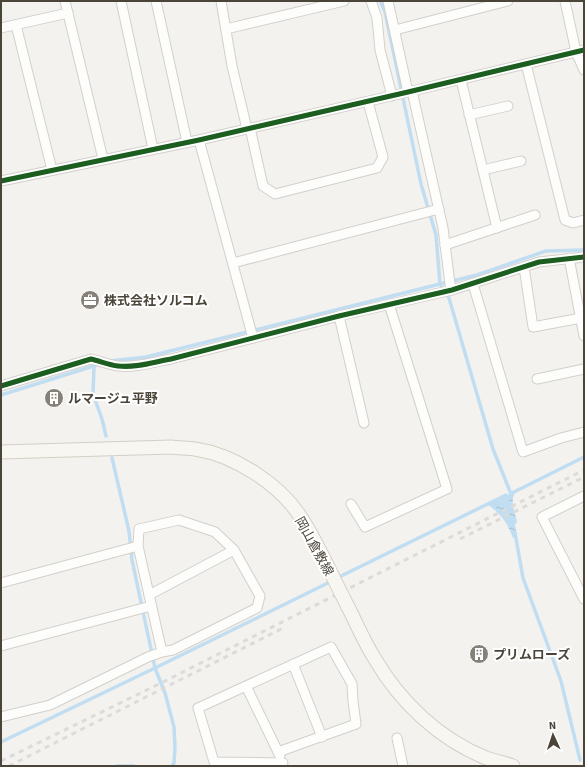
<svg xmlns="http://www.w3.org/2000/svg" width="585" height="767" viewBox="0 0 585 767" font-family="'Source Sans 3','Noto Sans JP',sans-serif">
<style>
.water{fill:url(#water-ripples)}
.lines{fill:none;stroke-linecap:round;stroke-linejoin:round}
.stream{stroke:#c0ddf1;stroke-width:3.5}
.minor-casing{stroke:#d2d0cb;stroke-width:11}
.secondary-casing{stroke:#d3cfc5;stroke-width:15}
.minor{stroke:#fdfdfc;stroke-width:9}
.secondary{stroke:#f7f6f1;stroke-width:13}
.rail{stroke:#dbdbda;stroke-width:3;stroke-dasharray:5 5;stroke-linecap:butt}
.secondary-bridge-casing{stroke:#d3cfc5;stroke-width:15;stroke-linecap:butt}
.secondary-bridge{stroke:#f7f6f1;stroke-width:13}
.cycleway-casing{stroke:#fff;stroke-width:8}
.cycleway{stroke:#1b5e20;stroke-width:5}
.labels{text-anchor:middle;stroke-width:4;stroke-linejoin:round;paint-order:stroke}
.poi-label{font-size:13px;font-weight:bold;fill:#4b4439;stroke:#fff;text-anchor:start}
.street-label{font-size:13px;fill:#4b4439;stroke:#fff}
</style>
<defs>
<pattern id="water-ripples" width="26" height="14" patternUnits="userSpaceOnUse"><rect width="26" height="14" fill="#c0ddf1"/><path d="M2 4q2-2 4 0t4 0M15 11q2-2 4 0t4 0" fill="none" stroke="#a6bfcf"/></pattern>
</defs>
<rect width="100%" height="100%" fill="#f4f2ee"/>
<!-- water -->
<path class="water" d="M516,491C509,502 515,510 517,522L515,524L517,538H513C507,522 501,514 487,504Z"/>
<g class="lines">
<!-- stream -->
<g class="stream">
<path d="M380,1L385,12L421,184L436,235L440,284L449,298L493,449L511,494"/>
<path d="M110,361L146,357L440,284L477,275L546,251L584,250"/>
<path d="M94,366L93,394L102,419L106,436"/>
<path d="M1,395L100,364"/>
<path d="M112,458L129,531L132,560L155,668L165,693L174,727L175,747L174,763L172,766"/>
<path d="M512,493L584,457"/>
<path d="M515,533L523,578L561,681L580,760"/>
<path d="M337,578L506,495"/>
<path d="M1,742L155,668L332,581"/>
<path d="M117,766H134"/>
</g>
<!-- minor casing -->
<g class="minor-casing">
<g id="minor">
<path d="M65,1L103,159"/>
<path d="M121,1L153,149"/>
<path d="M156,1L187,142"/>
<path d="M221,1L232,66L247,129"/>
<path d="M371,1L377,18L380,50L392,96"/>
<path d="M388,1L408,92"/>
<path d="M565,1L576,52L584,70"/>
<path d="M16,25L52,170"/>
<path d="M1,28L68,13"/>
<path d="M226,29L344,1"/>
<path d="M395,30L508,1"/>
<path d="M526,64L565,220L573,223L584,220"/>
<path d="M461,80L497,228"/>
<path d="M412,91L443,228L450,284L452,290"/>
<path d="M469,115L508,106"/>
<path d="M250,128L263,186L275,194L377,168L383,157L368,102"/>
<path d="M199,140L253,338"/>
<path d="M483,170L521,161"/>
<path d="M1,181L199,140L408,92L584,50"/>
<path d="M445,245L535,215"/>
<path d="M569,258L584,336"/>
<path d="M233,263L439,209"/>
<path d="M524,267L533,327L581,318"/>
<path d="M473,284L523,452L561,438L584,432"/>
<path d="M339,316L364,423"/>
<path d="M537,379L584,369"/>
<path d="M1,386L91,359C100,361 109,365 118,366C136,368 154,362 171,359L339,316L452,290L539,262L584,257"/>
<path d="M584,496L542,517L584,599"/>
<path d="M351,504L365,527L447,489L389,304"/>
<path d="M1,583L138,546"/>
<path d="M149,595L234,550"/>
<path d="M1,646L151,606"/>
<path d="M293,664L322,737"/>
<path d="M246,686L280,756"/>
<path d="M1,717L50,705L148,657L162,652L173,650L257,608L260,596L234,550L215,532L179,520L139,529L138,546L162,652"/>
<path d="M397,738L403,766"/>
<path d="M278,752L356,724L353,701L352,684L331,647L198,708L214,762L283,763"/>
</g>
</g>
<!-- secondary casing -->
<g class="secondary-casing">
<g id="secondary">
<path d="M1,452L171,447C179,448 187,448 195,449C235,455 281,485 302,519C313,536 322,555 331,573"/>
<path d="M347,605C356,622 364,642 375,659C400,702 439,739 486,758C495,761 504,763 513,766"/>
</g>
</g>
<!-- minor -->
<use href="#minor" class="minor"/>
<!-- secondary -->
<use href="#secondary" class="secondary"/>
<!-- rail -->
<g class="rail">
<path d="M460,539L584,477"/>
<path d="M1,761L157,685L584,470"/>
<path d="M9,766L283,628"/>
</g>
<!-- secondary-bridge casing -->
<g class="secondary-bridge-casing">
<path id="secondary-bridge" d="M331,573L347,605"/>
</g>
<!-- secondary-bridge -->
<use href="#secondary-bridge" class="secondary-bridge"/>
<!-- cycleway casing -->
<g class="cycleway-casing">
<g id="cycleway">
<path d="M1,181L199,140L408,92L584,50"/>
<path d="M1,386L91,359C100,361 109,365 118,366C136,368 154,362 171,359L339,316L452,290L539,262L584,257"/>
</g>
</g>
<!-- cycleway -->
<use href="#cycleway" class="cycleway"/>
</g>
<!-- icons -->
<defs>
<g id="office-disc" transform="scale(1)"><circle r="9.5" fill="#868178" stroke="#fff"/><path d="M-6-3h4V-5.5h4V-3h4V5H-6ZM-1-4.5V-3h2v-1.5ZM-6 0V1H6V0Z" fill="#fff"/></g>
<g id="building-disc" transform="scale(1)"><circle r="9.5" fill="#868178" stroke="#fff"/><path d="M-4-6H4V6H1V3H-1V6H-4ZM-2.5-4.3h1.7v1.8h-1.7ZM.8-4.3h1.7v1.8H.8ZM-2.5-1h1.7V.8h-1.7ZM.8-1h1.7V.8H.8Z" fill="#fff"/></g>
</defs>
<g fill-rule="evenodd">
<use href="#office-disc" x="90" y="300"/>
<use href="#building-disc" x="54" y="398"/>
<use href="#building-disc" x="479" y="654"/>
</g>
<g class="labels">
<!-- poi labels -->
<g class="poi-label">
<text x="104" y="305">株式会社ソルコム</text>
<text x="68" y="403">ルマージュ平野</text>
<text x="493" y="659">プリムローズ</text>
</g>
<!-- street labels -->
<g class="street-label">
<text transform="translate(315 546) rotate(61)" y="5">岡山倉敷線</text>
</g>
</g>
<!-- border -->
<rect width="585" height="767" fill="none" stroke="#4b4439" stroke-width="4"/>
<!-- north arrow -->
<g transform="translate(553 735) rotate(357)" stroke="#ffffff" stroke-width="3" paint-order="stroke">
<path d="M0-3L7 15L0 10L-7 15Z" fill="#4b4439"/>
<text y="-6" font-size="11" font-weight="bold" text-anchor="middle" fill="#4b4439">N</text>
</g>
</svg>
